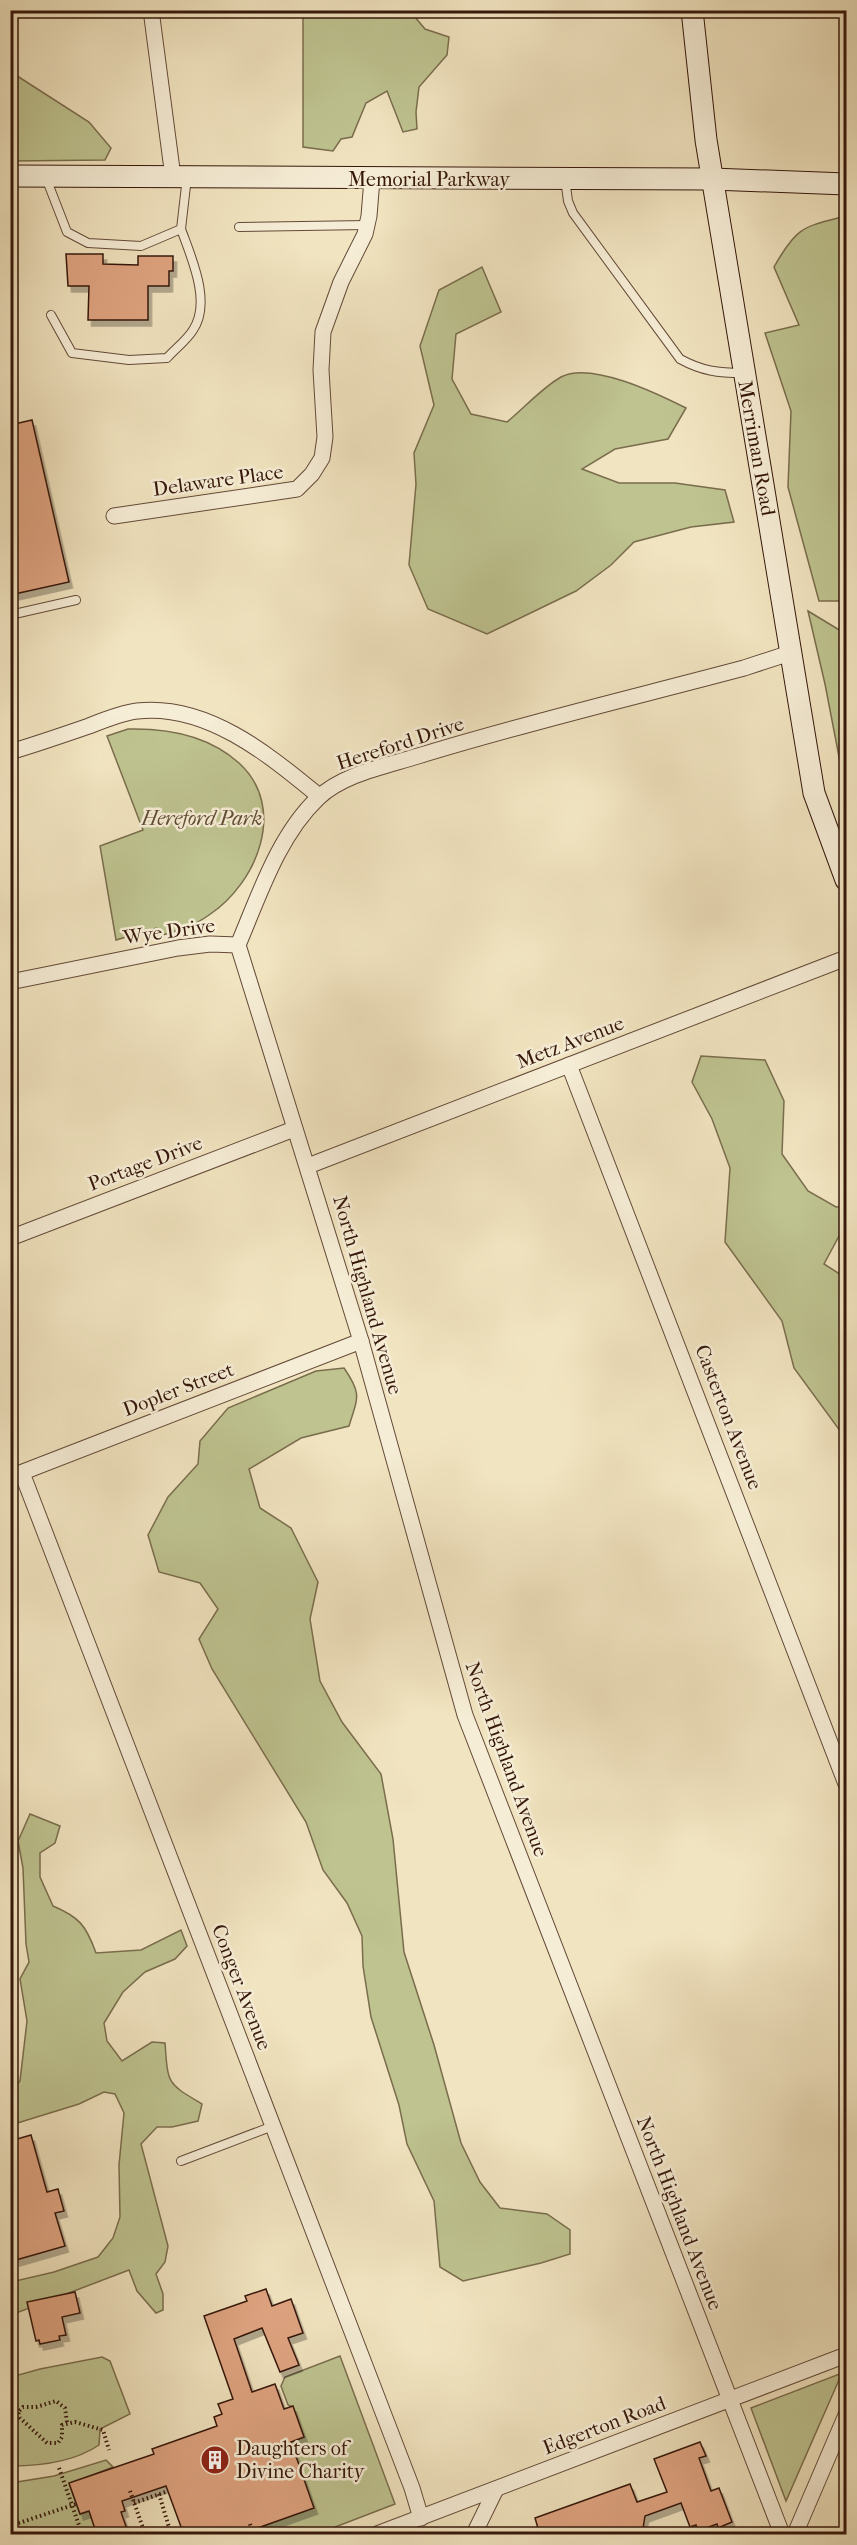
<svg xmlns="http://www.w3.org/2000/svg" width="857" height="2545" viewBox="0 0 857 2545" font-family="'IM FELL French Canon',serif">
<style>
.green{fill:#bec390;stroke:#7a6d4d;stroke-width:1.5}
.building{fill:#dfa481;stroke:#35170a;stroke-width:1.5;filter:url(#shadow)}
.lines{fill:none;stroke-linecap:round;stroke-linejoin:round}
.service-casing{stroke:#644a38;stroke-width:10}
.minor-casing{stroke:#644a38;stroke-width:17}
.secondary-casing{stroke:#35170a;stroke-width:23}
.path{stroke:#35170a;stroke-width:4;stroke-dasharray:1.5 3;stroke-linecap:butt}
.service{stroke:#f6edd6;stroke-width:8}
.minor{stroke:#f6edd6;stroke-width:15}
.secondary{stroke:#f6edd6;stroke-width:21}
.labels{text-anchor:middle;stroke-width:5;stroke-linejoin:round;paint-order:stroke}
.street-label{font-size:20px;fill:#35170a;stroke:#f6edd6}
.park-label{font-size:20px;font-style:italic;fill:#5e4b32;stroke:#f6edd6}
.poi-label{font-size:20px;fill:#35170a;stroke:#f6edd6;text-anchor:start}
</style>
<defs>
<filter id="shadow"><feDropShadow dx="3.5" dy="6" stdDeviation="0" flood-color="#0004"/></filter>
</defs>
<rect width="100%" height="100%" fill="#f1e4c0"/>
<filter id="stains"><feTurbulence type="fractalNoise" baseFrequency=".00333" numOctaves="4"/><feColorMatrix values="0 0 0 0 .2 0 0 0 0 .09 0 0 0 0 .02 0 0 0 .5 -.17"/></filter>
<radialGradient id="worn" r=".72"><stop offset=".6" stop-color="#630" stop-opacity="0"/><stop offset="1" stop-color="#630" stop-opacity=".3"/></radialGradient>
<!-- green -->
<g class="green">
<path d="M303,11H410L425,29L449,37L447,55L419,87L416,112L417,129L403,132L387,91L366,103L352,137L341,139L333,151L303,147Z"/>
<path d="M11,72L89,122L111,148L105,160L11,161Z"/>
<path d="M846,216V601H819L788,487L791,411L765,333L799,325L774,267C797,226 803,227 846,216Z"/>
<path d="M482,267L501,312L456,334L452,379L471,414L507,422C523,409 543,387 561,377C591,361 658,394 686,408L668,439L615,449L582,469L619,483H675L725,490L734,522L691,527L634,542L611,565L576,591L487,634L428,609L409,565L416,484L414,453L434,405L420,346L439,290Z"/>
<path d="M808,611L846,634V793L825,684Z"/>
<path d="M128,729C168,728 208,735 239,763C288,808 257,883 209,915C194,926 177,931 159,936L157,928L116,940L100,846L143,830L107,736Z"/>
<path d="M701,1056L765,1060L784,1101L782,1154L808,1191L836,1207L846,1206V1223L824,1264L846,1278V1439L794,1368L782,1321L725,1242L730,1168L712,1119L692,1082Z"/>
<path d="M344,1368C362,1394 358,1397 349,1426L301,1438L249,1469L260,1508L291,1528L318,1582L310,1619L320,1681L342,1722L381,1774L393,1839L404,1952L434,2045L461,2143L480,2182L500,2208L547,2214L570,2230V2254L541,2263L463,2281L440,2267L434,2201L407,2144L399,2105L371,2017L363,1966L362,1936L347,1903L323,1870L306,1822L212,1669L199,1639L218,1609L200,1583L159,1572L148,1535L168,1497L198,1464L200,1441L228,1408L316,1371Z"/>
<path d="M30,1814L60,1826L55,1843L40,1853V1877L53,1906C79,1917 86,1925 96,1953L141,1950L181,1930L187,1946L175,1959L145,1972L123,1992L104,2023L107,2041L122,2061L152,2042L165,2043C168,2085 167,2083 202,2104L198,2121L172,2127H157L141,2144L168,2246L165,2262L156,2274L163,2294V2310L156,2313L137,2291L129,2270L11,2315V2282L54,2272L98,2257L113,2238L120,2217L119,2165L124,2113L115,2094L104,2092L79,2104L11,2125V2091L20,2081L27,2021L20,1979L29,1962L26,1944L23,1868L18,1841Z"/>
<path d="M340,2356L395,2504L317,2534H238L291,2442L304,2437L293,2407L288,2405L281,2386L285,2377Z"/>
<path d="M102,2357L110,2361L130,2414L100,2429L99,2445C74,2462 41,2466 11,2466V2377L40,2369Z"/>
<path d="M842,2373L786,2501L751,2408Z"/>
<path d="M106,2460L113,2467L69,2484L80,2514L89,2511L97,2534H11V2483L54,2476Z"/>
</g>
<!-- building -->
<g class="building">
<path d="M66,254H103V264L138,265V256H173V271H169V286H148V320H88L89,286H68Z"/>
<path d="M32,420L69,582L10,595V425Z"/>
<path d="M31,2135L47,2192L58,2189L64,2211L55,2213L65,2246L16,2260L10,2241V2141Z"/>
<path d="M266,2289L272,2306L291,2299L303,2333L288,2338L299,2365L280,2372L262,2328L234,2339L252,2392L275,2384L284,2409L293,2406L304,2437L291,2442L314,2508L238,2535H184L166,2486L122,2501L125,2511L121,2512L129,2535H97L89,2511L80,2514L69,2483L154,2454L152,2449L217,2426L214,2417L222,2414L218,2404L233,2399L204,2316L247,2301L245,2296Z"/>
<path d="M75,2292L80,2313L62,2317L66,2335L59,2336L60,2340L40,2344L39,2340L36,2341L27,2302Z"/>
<path d="M700,2442L706,2456L699,2458L711,2491L719,2488L732,2522L718,2528L717,2524L698,2531L696,2525L690,2527L681,2503L645,2516L642,2535H540L535,2518L630,2484L637,2502L667,2492L654,2459Z"/>
</g>
<g class="lines">
<!-- service casing -->
<g class="service-casing">
<g id="service">
<path d="M46,178L67,232L88,243L141,246L181,229L187,177"/>
<path d="M565,179L568,201L573,213L680,359C702,371 718,373 743,373"/>
<path d="M239,227L367,225"/>
<path d="M51,315L72,353L129,360L167,358C175,349 187,340 193,330C212,302 191,257 181,229"/>
<path d="M10,615L76,600"/>
<path d="M181,2161L273,2126"/>
</g>
</g>
<!-- minor casing -->
<g class="minor-casing">
<g id="minor">
<path d="M151,10L173,177"/>
<path d="M114,516L297,489L312,474L322,458L325,437L321,370L323,332L341,282L365,234L369,216L372,179"/>
<path d="M10,752C37,744 63,735 89,726C104,720 121,713 137,711C207,703 269,755 319,796"/>
<path d="M238,945L361,1341L465,1715L782,2534"/>
<path d="M238,945C259,896 278,836 318,798C343,774 386,766 418,756C525,723 635,697 744,668L790,653"/>
<path d="M10,982L178,948L210,944L238,945"/>
<path d="M569,1065L846,1784"/>
<path d="M308,1166L846,958"/>
<path d="M10,1238L294,1129"/>
<path d="M22,1473L412,2488L421,2518"/>
<path d="M10,1477L361,1341"/>
<path d="M377,2534L846,2355"/>
<path d="M474,2534L496,2489"/>
<path d="M795,2534L846,2415"/>
</g>
</g>
<!-- secondary casing -->
<g class="secondary-casing">
<g id="secondary">
<path d="M692,10L706,140L814,793L846,880"/>
<path d="M10,176L712,179L846,184"/>
</g>
</g>
<!-- path -->
<g class="path">
<path d="M67,2422L65,2408L56,2401L36,2407H23L18,2412L20,2418L47,2443H58L62,2437V2425L75,2422L103,2430L109,2450"/>
<path d="M59,2468L82,2534"/>
<path d="M130,2491L145,2534"/>
<path d="M159,2494L171,2534"/>
<path d="M134,2503L168,2491"/>
<path d="M250,2524L253,2534"/>
<path d="M10,2526L76,2504"/>
</g>
<!-- service -->
<use href="#service" class="service"/>
<!-- minor -->
<use href="#minor" class="minor"/>
<!-- secondary -->
<use href="#secondary" class="secondary"/>
</g>
<!-- icons -->
<defs>
<g id="building-disc" transform="scale(1.5)"><circle r="9.5" fill="#8f2418" stroke="#f6edd6"/><path d="M-4-6H4V6H1V3H-1V6H-4ZM-2.5-4.3h1.7v1.8h-1.7ZM.8-4.3h1.7v1.8H.8ZM-2.5-1h1.7V.8h-1.7ZM.8-1h1.7V.8H.8Z" fill="#fff"/></g>
</defs>
<g fill-rule="evenodd">
<use href="#building-disc" x="215" y="2460"/>
</g>
<g class="labels">
<!-- street labels -->
<g class="street-label">
<text x="429" y="186">Memorial Parkway</text>
<text transform="translate(757 448) rotate(80)" y="7">Merriman Road</text>
<text transform="translate(218 480) rotate(-8)" y="7">Delaware Place</text>
<text transform="translate(400 743) rotate(-18)" y="7">Hereford Drive</text>
<text transform="translate(169 931) rotate(-8)" y="7">Wye Drive</text>
<text transform="translate(570 1042) rotate(-21)" y="7">Metz Avenue</text>
<text transform="translate(145 1163) rotate(-21)" y="7">Portage Drive</text>
<text transform="translate(368 1295) rotate(74)" y="7">North Highland Avenue</text>
<text transform="translate(178 1389) rotate(-21)" y="7">Dopler Street</text>
<text transform="translate(729 1417) rotate(69)" y="7">Casterton Avenue</text>
<text transform="translate(507 1759) rotate(70)" y="7">North Highland Avenue</text>
<text transform="translate(242 1987) rotate(69)" y="7">Conger Avenue</text>
<text transform="translate(680 2213) rotate(69)" y="7">North Highland Avenue</text>
<text transform="translate(604 2425) rotate(-21)" y="7">Edgerton Road</text>
</g>
<!-- park labels -->
<g class="park-label">
<text x="202" y="825">Hereford Park</text>
</g>
<!-- poi labels -->
<g class="poi-label">
<text x="236" y="2455">Daughters of<tspan x="236" dy="23">Divine Charity</tspan></text>
</g>
</g>
<!-- margin -->
<rect width="857" height="2545" fill="none" stroke="#f1e4c0" stroke-width="36"/>
<rect x="12" y="12" width="833" height="2521" fill="none" stroke="#35170a" stroke-width="3"/>
<rect x="18" y="18" width="821" height="2509" fill="none" stroke="#35170a" stroke-width="1.5"/>
<rect width="100%" height="100%" filter="url(#stains)"/>
<rect width="100%" height="100%" fill="url(#worn)"/>
</svg>
